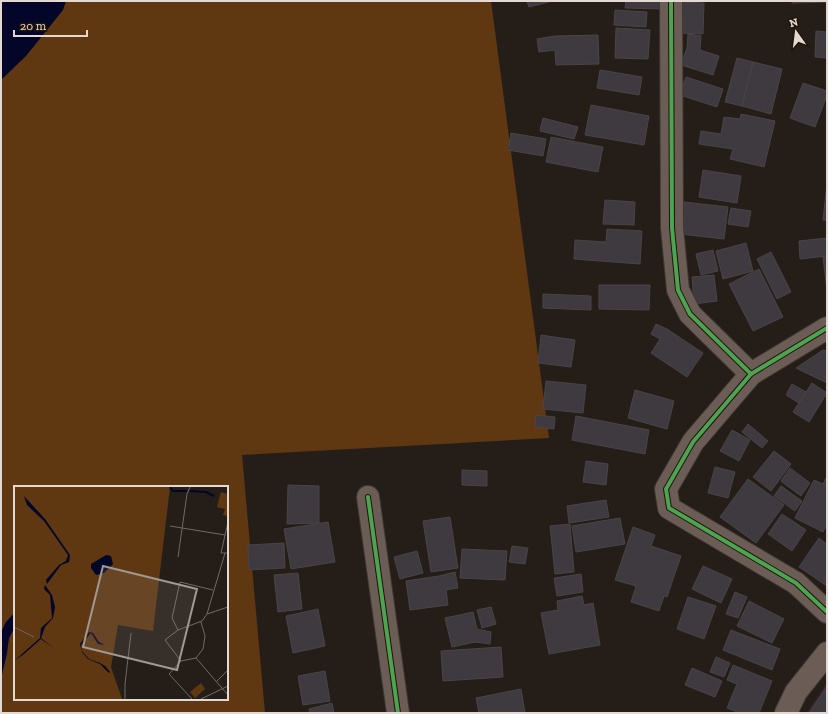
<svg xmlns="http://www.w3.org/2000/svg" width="828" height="714" viewBox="0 0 828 714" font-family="'Zilla Slab',serif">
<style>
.education{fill:#312128}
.green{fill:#5f3812;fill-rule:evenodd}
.water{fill:#030529}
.building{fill:#3f3a40;stroke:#484546}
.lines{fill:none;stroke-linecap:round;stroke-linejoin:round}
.minor-casing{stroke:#3f3833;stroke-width:24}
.minor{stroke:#6b5c56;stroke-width:22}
.cycleway-casing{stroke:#211409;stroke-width:6}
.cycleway{stroke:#4ca352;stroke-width:4}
.inset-river{fill:none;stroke:#030529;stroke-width:2}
.inset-road{fill:none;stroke:#716962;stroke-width:1}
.view{fill:#a09891;fill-opacity:0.15;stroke:#a09891;stroke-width:2}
.inset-edge{fill:none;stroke:#e3d9d2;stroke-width:2}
</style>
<rect width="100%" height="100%" fill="#251e18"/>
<!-- education -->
<path class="education" d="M827,682V713H806Z"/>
<!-- green -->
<path class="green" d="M1,1H491L549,438L242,455L265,713H1ZM15,487H227V699H15Z"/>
<!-- water -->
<g class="water">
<path d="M1,1H66L63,10L26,56L1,80Z"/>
<path d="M15,612V627L9,638L7,653L1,679V632L6,622Z"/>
</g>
<!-- building -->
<g class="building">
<path d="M527,1H553L529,7Z"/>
<path d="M626,1H664V9L625,8Z"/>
<path d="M792,1H827V2L792,3Z"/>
<path d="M682,2L704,3L703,34L681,33Z"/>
<path d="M615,10L647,12L646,27L614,25Z"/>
<path d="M616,28L650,30L648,59L615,58Z"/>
<path d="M816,31L827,32V58L815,57Z"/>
<path d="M688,34L701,36L700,50L719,56L713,75L681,65L687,48Z"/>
<path d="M598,35L599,64L556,65L555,50L539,52L537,39L555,36Z"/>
<path d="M737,58L753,62L742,106L725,102Z"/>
<path d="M753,62L782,69L771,114L742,106Z"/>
<path d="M600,70L642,77L639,95L597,88Z"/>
<path d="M686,77L723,89L717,107L680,95Z"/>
<path d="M803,83L827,91V95L815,127L790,118Z"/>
<path d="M591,105L649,116L644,145L585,135Z"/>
<path d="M741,114L775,121L764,167L730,159L733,149L699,144L701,131L721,134L724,117L740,119Z"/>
<path d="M543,118L578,127L574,139L540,131Z"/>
<path d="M511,133L546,139L543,156L508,150Z"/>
<path d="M551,137L603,147L598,172L546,162Z"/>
<path d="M703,170L741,176L737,203L699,197Z"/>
<path d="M827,184V220H823Z"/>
<path d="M605,200L635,202L634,225L603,224Z"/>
<path d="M684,202L728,207L724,239L680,234Z"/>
<path d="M731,208L751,211L748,227L728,224Z"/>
<path d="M607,229L642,231L640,264L574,259L575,240L606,242Z"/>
<path d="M827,238V256L800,259L799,241Z"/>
<path d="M746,243L753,271L723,279L716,251Z"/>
<path d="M713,250L718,271L701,275L696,254Z"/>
<path d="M771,252L791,292L777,299L757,259Z"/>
<path d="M827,256V291L823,257Z"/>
<path d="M759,269L783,317L753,331L729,284Z"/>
<path d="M714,275L717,301L694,304L692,277Z"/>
<path d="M599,285H650L649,310L599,309Z"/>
<path d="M543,294L591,296V310L543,308Z"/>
<path d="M656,324L667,329L703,353L687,377L651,353L660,339L651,334Z"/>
<path d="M541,335L575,340L571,367L538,363Z"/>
<path d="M823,350L827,351V383L796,368Z"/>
<path d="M546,381L586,385L583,413L543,409Z"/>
<path d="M812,383L827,393L809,422L793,412Z"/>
<path d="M792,384L806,392L799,403L786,395Z"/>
<path d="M635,390L674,401L667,429L628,418Z"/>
<path d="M536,415L555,417L554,429L535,427Z"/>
<path d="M576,416L649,430L645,454L572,440Z"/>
<path d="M748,424L768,441L762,448L742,432Z"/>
<path d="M732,430L750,440L739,461L720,451Z"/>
<path d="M774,451L791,464L771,491L753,477Z"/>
<path d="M586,461L608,464L606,485L583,482Z"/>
<path d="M715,467L735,472L728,498L708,493Z"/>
<path d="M790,468L810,483L801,496L781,481Z"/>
<path d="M462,470L487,471V486L462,485Z"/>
<path d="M827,476V486L823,484Z"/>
<path d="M748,479L784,505L756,543L720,517Z"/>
<path d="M814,480L827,486V524L823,532L795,518Z"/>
<path d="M288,485L319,486V523L287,524Z"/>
<path d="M781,486L802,501L795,511L774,496Z"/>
<path d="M606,500L609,517L569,523L567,506Z"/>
<path d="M782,514L806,530L792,551L768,534Z"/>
<path d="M450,517L458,568L431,572L423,521Z"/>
<path d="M620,518L625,544L576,552L572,526Z"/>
<path d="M328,522L335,562L291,569L284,529Z"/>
<path d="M570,524L574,572L555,574L550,526Z"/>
<path d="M633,527L655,535L651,546L681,556L667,597L664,596L659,611L631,602L636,586L615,580Z"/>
<path d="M819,538L827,544V586L799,567Z"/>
<path d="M284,543L285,568L249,570L248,545Z"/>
<path d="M512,546L528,548L525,564L509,562Z"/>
<path d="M462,549L507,551L505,580L460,578Z"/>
<path d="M417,551L423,573L400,579L394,557Z"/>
<path d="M703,566L732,579L721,603L692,589Z"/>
<path d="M455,572L458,588L446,590L448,605L410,610L406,581L439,576Z"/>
<path d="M298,573L302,609L278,612L274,575Z"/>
<path d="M581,574L583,592L557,596L554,578Z"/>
<path d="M735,592L747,597L738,618L726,614Z"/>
<path d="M582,596L584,605L593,603L600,645L549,654L541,613L558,610L557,601Z"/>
<path d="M688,597L716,606L704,639L677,629Z"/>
<path d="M749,601L784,619L772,643L737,626Z"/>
<path d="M491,607L496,624L482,628L477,610Z"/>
<path d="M318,609L325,646L293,653L286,616Z"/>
<path d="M473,612L477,629L491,632L490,644L475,642L452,647L445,618Z"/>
<path d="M731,630L780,649L772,670L723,650Z"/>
<path d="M501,647L503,677L443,681L441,651Z"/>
<path d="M716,657L730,663L724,677L710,672Z"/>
<path d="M733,665L772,681L759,713H740L727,708L737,684L727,680Z"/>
<path d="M692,668L722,681L715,697L685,685Z"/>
<path d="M325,671L330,701L303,705L298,676Z"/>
<path d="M827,686V713H809Z"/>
<path d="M521,689L525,713H479L476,698Z"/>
<path d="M332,703L334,713H310L309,709Z"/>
</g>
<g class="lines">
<!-- minor casing -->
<g class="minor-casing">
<g id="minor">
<path d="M671,1L672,228L678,290L690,314L751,374"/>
<path d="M827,328L751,374L693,442L666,489L669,508L796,583L827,612"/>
<path d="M368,497L398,713"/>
<path d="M786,713L796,692L827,653"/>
</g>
</g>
<!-- minor -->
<use href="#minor" class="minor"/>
<!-- cycleway casing -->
<g class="cycleway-casing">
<g id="cycleway">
<path d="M671,1L672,228L678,290L690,314L751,374"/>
<path d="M827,328L751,374L693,442L666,489L669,508L796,583L827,612"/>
<path d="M368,497L398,713"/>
</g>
</g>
<!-- cycleway -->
<use href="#cycleway" class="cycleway"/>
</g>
<!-- overview -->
<g transform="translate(14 486)">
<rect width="214" height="214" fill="#251e18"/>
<path d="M0,1H156L139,145L104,139L97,181L108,213H0ZM207,6L214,8L213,30L209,29L211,23L203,21ZM187,197L191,203L181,212L176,206Z" fill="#5f3812"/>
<path d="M10,10L31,33L56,69L55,76L47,79L33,98L32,94L45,79L52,75L54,69L30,35L13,19ZM92,69L97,70L99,78L90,87L82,89L77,82V78ZM31,99L38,109L41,121L39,132L31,141L27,152L41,163L27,153L10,168L0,175L26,152L27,142L38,132L36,109L30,103ZM75,146L79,147L85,156L91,159L84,158L77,147L67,159L68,165L75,173L86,177L91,180L96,186L95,187L86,178L74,173L68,166L66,158Z" fill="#030529"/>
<path class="inset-river" d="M156,1L159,5H173M176,5L192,6L200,10"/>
<path class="inset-road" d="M214,36L207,67H214M156,40L211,49M164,71L173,8L176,1M193,128L214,121M0,141L20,151M164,144L158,132L166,96L199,104M182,172L214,209M167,175L151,154L164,144L188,135L193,128L211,67M203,195L214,184M111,213V198L117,147M178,213L155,188L167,175L182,172L189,163L191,150L187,136M187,213L214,200"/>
<path class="view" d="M89,80L183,103L163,184L69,161Z"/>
<rect width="214" height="214" class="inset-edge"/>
</g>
<!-- border -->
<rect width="828" height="714" fill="none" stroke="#e3d9d2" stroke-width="4"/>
<!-- north arrow -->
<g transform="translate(796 32) rotate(346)" stroke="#211409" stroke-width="3" paint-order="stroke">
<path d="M0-3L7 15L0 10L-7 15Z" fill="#e3d9d2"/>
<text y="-6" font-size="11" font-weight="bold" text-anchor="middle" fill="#e3d9d2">N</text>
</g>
<!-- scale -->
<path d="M14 30v6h73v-6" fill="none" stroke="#e3d9d2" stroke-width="2"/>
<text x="20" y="30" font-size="12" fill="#e3d9d2" stroke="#211409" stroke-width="3" paint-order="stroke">20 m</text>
</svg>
